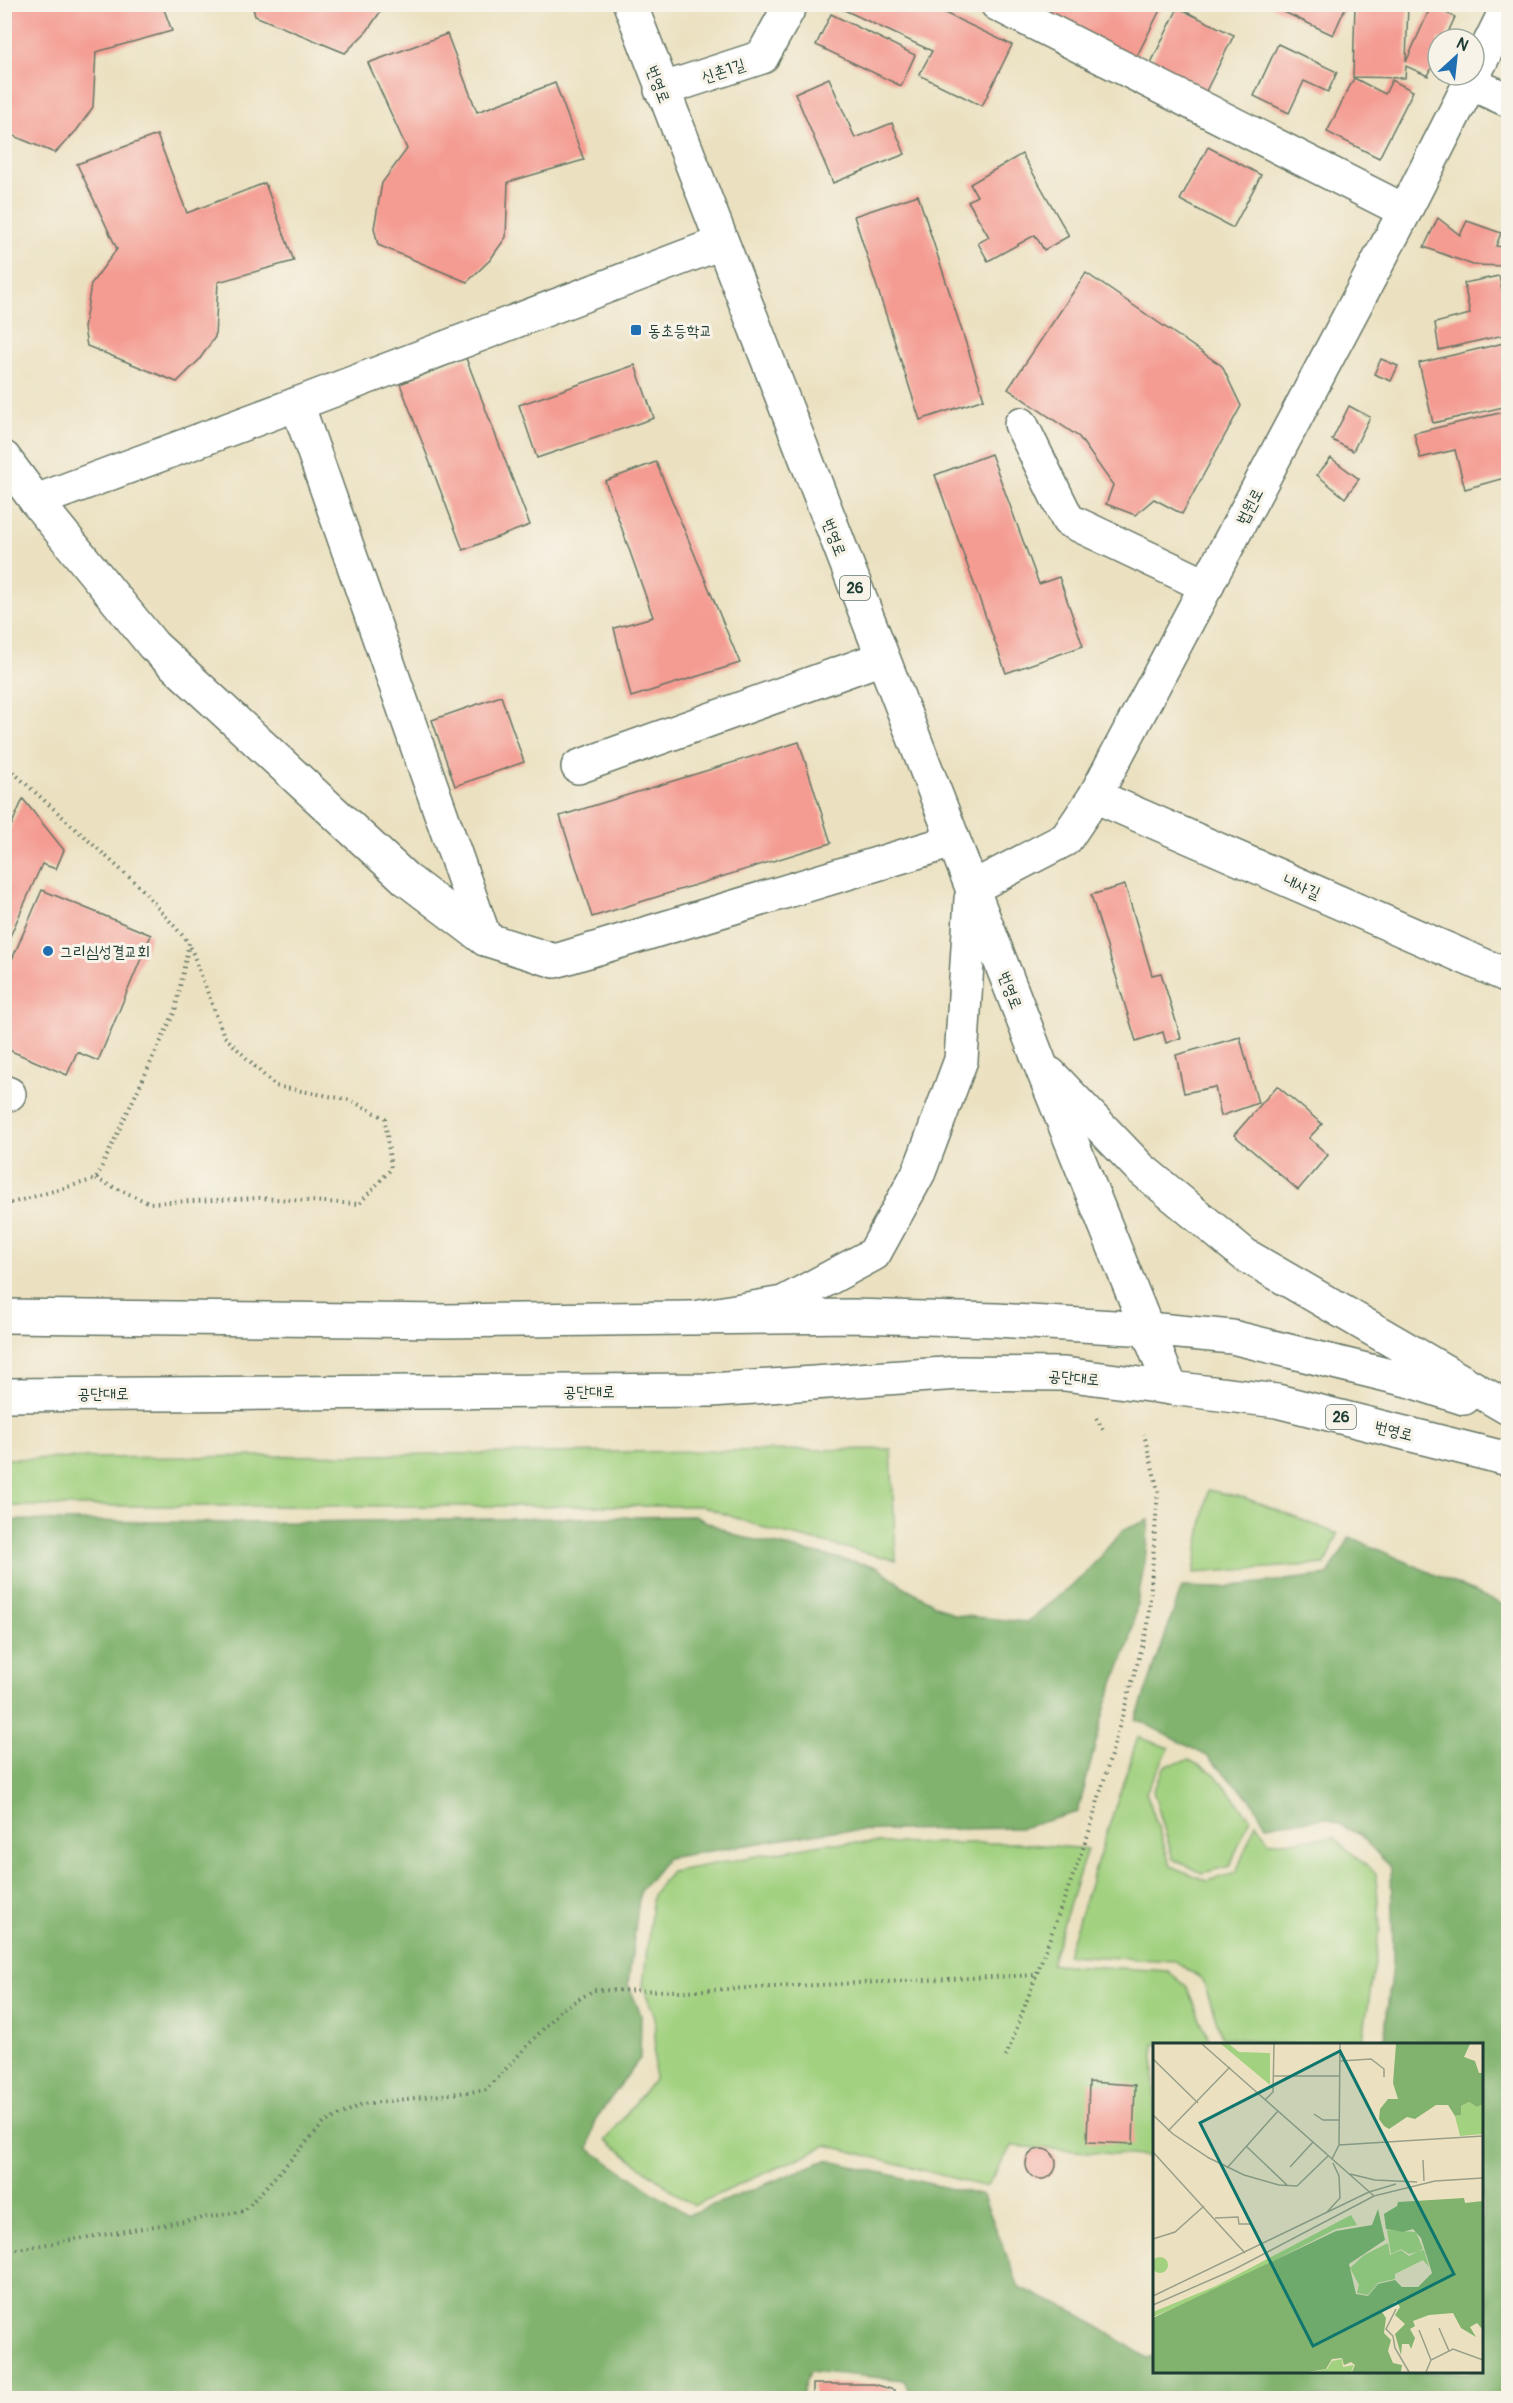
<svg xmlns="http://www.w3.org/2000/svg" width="1513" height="2403" viewBox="0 0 1513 2403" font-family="Pangolin,'Poor Story',sans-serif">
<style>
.green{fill:#a2d180;stroke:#60875a;stroke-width:1.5}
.forest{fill:#81b36e;stroke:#507851;stroke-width:1.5}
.building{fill:#f49b92}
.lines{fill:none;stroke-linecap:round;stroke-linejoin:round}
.minor-casing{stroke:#667665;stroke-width:36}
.major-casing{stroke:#667665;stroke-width:36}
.path{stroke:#667665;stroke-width:4;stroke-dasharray:1.5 4.5;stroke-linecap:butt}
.minor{stroke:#fff;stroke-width:33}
.major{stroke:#fff;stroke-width:33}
.poi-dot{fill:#1f6fb2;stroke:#f7f3e8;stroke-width:2}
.labels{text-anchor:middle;stroke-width:6;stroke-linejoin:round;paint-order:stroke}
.shield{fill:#f7f3e8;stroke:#60746a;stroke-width:1.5}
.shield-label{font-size:15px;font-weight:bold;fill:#1f3d34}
.street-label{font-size:16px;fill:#1f3d34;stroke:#f7f3e8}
.poi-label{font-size:16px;fill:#1f3d34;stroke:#f7f3e8;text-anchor:start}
.inset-road{fill:none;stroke:#999f89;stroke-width:1.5}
.view{fill:#0f766e;fill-opacity:0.15;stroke:#0f766e;stroke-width:3}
.inset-edge{fill:none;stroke:#1f3d34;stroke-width:3}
</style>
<rect width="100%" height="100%" fill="#f7f3e8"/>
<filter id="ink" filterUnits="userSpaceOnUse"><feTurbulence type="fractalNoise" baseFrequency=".0167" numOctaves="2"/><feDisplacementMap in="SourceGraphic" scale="12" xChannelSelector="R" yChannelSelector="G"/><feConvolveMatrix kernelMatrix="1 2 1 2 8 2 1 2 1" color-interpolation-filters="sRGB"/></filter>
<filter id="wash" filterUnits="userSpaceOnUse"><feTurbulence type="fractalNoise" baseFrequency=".008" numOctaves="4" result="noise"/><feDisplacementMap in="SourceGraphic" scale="24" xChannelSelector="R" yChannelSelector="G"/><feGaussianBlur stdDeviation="1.35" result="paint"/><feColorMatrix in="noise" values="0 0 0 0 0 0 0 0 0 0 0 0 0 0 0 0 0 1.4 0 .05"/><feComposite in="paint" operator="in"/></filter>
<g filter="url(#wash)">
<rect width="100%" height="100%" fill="#ebe1c1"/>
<!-- green -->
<g class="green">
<path d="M891,1449L896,1560L770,1530L702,1506H5V1459Z"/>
<path d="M1208,1490L1245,1498L1338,1534L1325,1564L1194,1573Z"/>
<path d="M1138,1737L1169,1748L1146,1792L1171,1866L1207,1881L1236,1873L1256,1822L1269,1842L1333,1837L1376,1874L1380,1930L1362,2044H1276L1222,2037L1203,1980L1175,1961L1067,1955Z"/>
<path d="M1189,1760L1214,1773L1250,1818L1230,1866L1202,1873L1173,1859L1153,1791L1165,1766Z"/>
<path d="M827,1843H1018L1087,1849L1051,1964L1168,1971L1186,1986L1211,2044H1154V2157L1012,2146L986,2187L827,2145L693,2206L606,2140L654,2079L655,2018L643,1986L653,1894L671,1872Z"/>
</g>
<!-- forest -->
<path class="forest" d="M694,1516L737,1536L878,1567L903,1586L954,1615L1027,1622L1084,1575L1123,1530L1149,1520L1145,1561L1130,1641L1106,1704L1078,1812L1021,1828L833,1831L667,1858L640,1891L628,1984L641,2015L640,2058L595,2120L589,2149L688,2215L826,2160L983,2196L1019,2287L1078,2314L1147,2358L1154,2356V2372H1482V2044H1384L1393,1953L1391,1868L1360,1835L1327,1818L1266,1825L1252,1801L1207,1756L1136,1719L1182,1587L1217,1588L1328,1575L1350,1537L1508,1607V2398H912L904,2380L810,2371L801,2398H5V1520L235,1523Z"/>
<g id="blocks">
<!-- building -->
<g class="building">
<path d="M4,4H162L172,31L96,52L93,107L77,130L55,153L4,132Z"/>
<path d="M252,4H383V8L367,31L345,53L255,16Z"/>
<path d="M839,4H926L1012,45L982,106L919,75L932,51L838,7Z"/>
<path d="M1048,4H1163L1131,68L1039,23Z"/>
<path d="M1267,4H1347L1333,35Z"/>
<path d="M1355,4H1408L1406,62L1431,6L1455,17L1445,39H1438V54L1428,76L1406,66L1405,78L1353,77Z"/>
<path d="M1178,8L1234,35L1203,97L1148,69Z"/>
<path d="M831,14L915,55L901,86L816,45Z"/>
<path d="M447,34L477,112L555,83L584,160L508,182L506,237L490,260L467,282L378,245L374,228L382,183L407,149L368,63Z"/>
<path d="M1278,44L1337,72L1328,92L1304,81L1289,113L1254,96Z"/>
<path d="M829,78L855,138L892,123L905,154L833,183L795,93Z"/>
<path d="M1354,78L1385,94L1392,80L1413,91L1379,158L1327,132Z"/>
<path d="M157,135L187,213L265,183L294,261L218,282L215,337L199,360L177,382L87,346L84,328L91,284L117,249L77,164Z"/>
<path d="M1208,147L1261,175L1233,228L1180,200Z"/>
<path d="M1022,154L1069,236L1044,250L1035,235L988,261L978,243L989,237L968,201L977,196L970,184Z"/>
<path d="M918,195L984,399L920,420L854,216Z"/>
<path d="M1438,218L1460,235L1467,221L1501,233L1496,246L1508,248V266L1473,265L1424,247Z"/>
<path d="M1086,273L1222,366L1241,406L1182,514L1154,499L1135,515L1106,504L1113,485L1079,437L1008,389Z"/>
<path d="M1499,276L1508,318V334L1439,350L1435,323L1470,314L1464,283Z"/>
<path d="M1508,342V406L1433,423L1419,363Z"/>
<path d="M466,358L530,525L463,550L400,384Z"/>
<path d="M1381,359L1398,366L1391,381L1374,374Z"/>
<path d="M635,365L654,418L537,458L519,405Z"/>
<path d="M1349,406L1370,417L1353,451L1332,440Z"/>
<path d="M1504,412L1506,418L1508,417V477L1465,489L1455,450L1420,458L1414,433Z"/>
<path d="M991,454L1039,584L1059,577L1083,646L1006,673L935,475Z"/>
<path d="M1331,458L1359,479L1345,498L1317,475Z"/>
<path d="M656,462L740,663L631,697L614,628L653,617L605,481Z"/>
<path d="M501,696L524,762L455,786L432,720Z"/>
<path d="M799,742L831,843L592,917L560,816Z"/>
<path d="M23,799L64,850L56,869L42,864L4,950V842Z"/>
<path d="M1125,885L1152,975L1161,973L1181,1038L1166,1043L1163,1032L1136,1041L1091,895Z"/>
<path d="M42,890L151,935L98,1061L77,1052L67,1075L4,1048V978Z"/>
<path d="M1240,1037L1258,1103L1221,1116L1215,1087L1184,1093L1176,1055Z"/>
<path d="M1277,1086L1322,1124L1309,1138L1328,1155L1298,1190L1234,1135Z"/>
<path d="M1089,2082L1135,2085L1133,2144L1087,2142Z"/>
<circle cx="1041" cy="2164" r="15"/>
<path d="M813,2384H874L894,2390V2398H813Z"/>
</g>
</g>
</g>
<g filter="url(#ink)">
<use href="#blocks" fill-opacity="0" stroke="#667665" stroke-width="1.5"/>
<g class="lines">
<!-- minor casing -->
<g class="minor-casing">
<g id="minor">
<path d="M997,4L1405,211"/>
<path d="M1474,75L1508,6"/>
<path d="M1470,83L1508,100"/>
<path d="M661,90L762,57L791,4"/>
<path d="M297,404L485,939"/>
<path d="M1021,424L1068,520L1207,586"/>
<path d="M4,458L36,501L153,645L406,879L485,939L555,961L953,841"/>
<path d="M36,501L305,401L721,243"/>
<path d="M578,767L882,658"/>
<path d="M1095,796L1508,976"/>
<path d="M972,888L1066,839L1095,796L1405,211L1474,75"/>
<path d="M4,1092L9,1094"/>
<path d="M4,1316L445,1321L852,1316L997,1320L1148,1329"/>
<path d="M4,1395L711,1390L959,1373L1064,1374L1171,1388"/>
</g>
</g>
<!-- major casing -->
<g class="major-casing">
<g id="major">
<path d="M630,4L1039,1061L1171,1388L1277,1401L1508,1459"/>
<path d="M1050,1074L1140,1168L1245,1255L1508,1408"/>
<path d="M700,1317L783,1303L874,1254L919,1172L961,1060L971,899"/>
<path d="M1148,1329L1232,1337L1411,1381L1464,1398"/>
</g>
</g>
<!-- path -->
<g class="path">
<path d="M4,764L141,888L189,943L175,1011L96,1179L4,1205"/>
<path d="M96,1179L149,1203L259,1198L359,1204L391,1169L385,1118L350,1100L275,1086L224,1036L189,943"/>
<path d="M1096,1418L1104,1431"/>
<path d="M1006,2057L1089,1832L1148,1626L1158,1490L1144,1434"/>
<path d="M4,2249H18L244,2211L324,2123L362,2104L486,2090L562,2009L594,1990L684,1991L1036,1975"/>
</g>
<!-- minor -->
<use href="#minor" class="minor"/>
<!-- major -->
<use href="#major" class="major"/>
</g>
</g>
<!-- markers -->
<g class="poi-dot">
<rect x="630" y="324" width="12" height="12" rx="3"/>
<circle cx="48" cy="951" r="6"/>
</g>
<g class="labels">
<!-- shield labels -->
<g class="shield">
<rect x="840" y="576" width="30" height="24" rx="4.5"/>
<rect x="1326" y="1405" width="30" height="24" rx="4.5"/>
</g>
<g class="shield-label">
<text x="855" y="593">26</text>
<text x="1341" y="1422">26</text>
</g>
<!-- street labels -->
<g class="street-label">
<text transform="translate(723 70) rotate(-18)" y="6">신촌1길</text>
<text transform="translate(659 84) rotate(69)" y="6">번영로</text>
<text transform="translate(1249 506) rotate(-62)" y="6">법원로</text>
<text transform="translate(835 537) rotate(69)" y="6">번영로</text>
<text transform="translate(1302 886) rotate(23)" y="6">내사길</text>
<text transform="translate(1011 990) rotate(69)" y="6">번영로</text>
<text transform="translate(1074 1377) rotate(5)" y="6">공단대로</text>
<text x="589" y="1397">공단대로</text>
<text x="103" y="1399">공단대로</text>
<text transform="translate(1394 1430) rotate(14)" y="6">번영로</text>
</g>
<!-- poi labels -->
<g class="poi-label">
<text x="648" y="336">동초등학교</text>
<text x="60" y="957">그리심성결교회</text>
</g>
</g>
<!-- overview -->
<g transform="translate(1153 2043)">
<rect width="330" height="330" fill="#ebe1c1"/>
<path d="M68,1H76L86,9L117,10V42ZM316,59L324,64L330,61V91L307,93L302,73L308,72V63ZM198,172L204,182L183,186L66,246L0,274V269L63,243ZM234,187L263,189L270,206L265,208L271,207L276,224L270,217L242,231V236L225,240L215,252L204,250L206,242L197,225L211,212L235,200L237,212L248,207L256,213L264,209L256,211L248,206L238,211ZM-1 222a8 8 0 1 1 16 0a8 8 0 1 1-16 0ZM189,316L190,324L201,322L198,329H159L174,326L179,318Z" fill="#a2d180"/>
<path d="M243,1H317L311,14L322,18L326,30H330V61L324,64L316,59L308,63V72L302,73L295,62H283L262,76L254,74L236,86L231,83L226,76L227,66L235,56H245L240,40ZM311,155L312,160L330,158V287L324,280L317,284L323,294L308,285L300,270L276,272L260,278L262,283L257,286L262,295L258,306L256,301H249L248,312L242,291L252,281L242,272L247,264L243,258L229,269L233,275L231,290L238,297L235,308L240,320L249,322L248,329H199L202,322L198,319L191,322L189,315L179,316L173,326L156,329H0V275L183,188L219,182L225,166L232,197L196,221L203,251L215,253L225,241L242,237L249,244H265L279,230L268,195L260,186L250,189L233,186L231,171L244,163L245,159Z" fill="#81b36e"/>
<path class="inset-road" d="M49,1L221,153L282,138L330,135M0,16L45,60M187,18L218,16L231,26V34M121,33H187M112,57L120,49L121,1M161,71L170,77H186M0,72L20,91L56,115L91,132L126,142L144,143L175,113M15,88L77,24M186,102L330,93M93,103L135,143M0,109L92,210M179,116L186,102L187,1M270,117L271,138M137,124L160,99M74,125L125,68M197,131L222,137L264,139M216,149L243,141M174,169L187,155L186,133L180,120M62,175L85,174L86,181H99M0,196L22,189L51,163M0,253L216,149M0,262L80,227L221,153M243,266L233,286L240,293L242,305L256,329M286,285L296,308M266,287L278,317M273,329L278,317L300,306L330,317"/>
<path class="view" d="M187,8L301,231L160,303L47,80Z"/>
<rect width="330" height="330" class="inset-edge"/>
</g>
<!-- margin -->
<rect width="1513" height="2403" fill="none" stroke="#f7f3e8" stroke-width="24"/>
<!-- north arrow -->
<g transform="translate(1456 57) rotate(27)"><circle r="28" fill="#f7f3e8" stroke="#a1aaa0" stroke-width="1.5"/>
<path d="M0-4.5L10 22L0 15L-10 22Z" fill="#1f6fb2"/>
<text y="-9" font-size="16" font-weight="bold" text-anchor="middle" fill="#1f3d34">N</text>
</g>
</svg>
